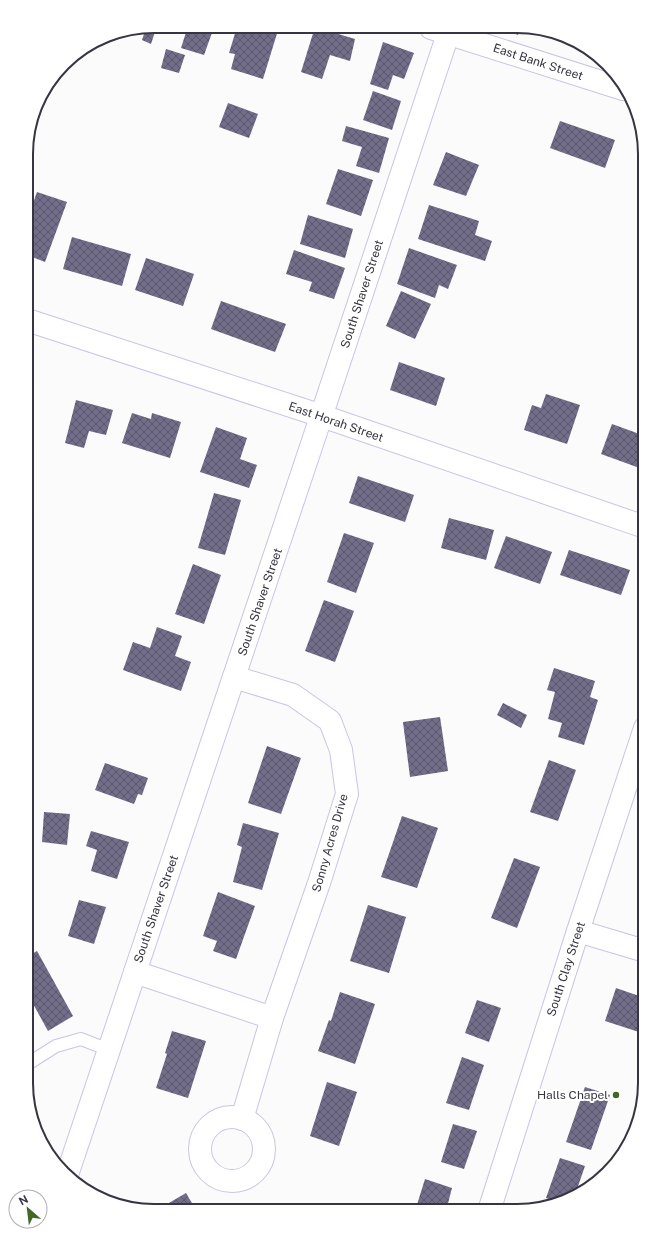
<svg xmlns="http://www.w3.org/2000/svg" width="671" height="1237" viewBox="0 0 671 1237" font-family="'Public Sans',sans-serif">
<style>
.building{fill:url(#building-cross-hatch)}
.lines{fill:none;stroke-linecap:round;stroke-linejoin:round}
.service-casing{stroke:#c9c5e3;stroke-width:14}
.minor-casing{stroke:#c9c5e3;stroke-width:24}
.service{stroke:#fff;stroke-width:12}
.minor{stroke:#fff;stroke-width:22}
.poi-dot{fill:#3f6925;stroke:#fff;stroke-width:1.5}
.labels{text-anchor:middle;stroke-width:4;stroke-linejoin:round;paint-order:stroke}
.street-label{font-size:12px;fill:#363541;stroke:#fff}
.poi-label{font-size:12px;fill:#363541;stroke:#fff;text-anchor:end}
.rim{fill:none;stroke:#363541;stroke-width:2}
</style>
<defs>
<pattern id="building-cross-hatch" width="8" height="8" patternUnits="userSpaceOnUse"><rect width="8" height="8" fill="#726e8a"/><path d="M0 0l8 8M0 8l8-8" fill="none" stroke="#5a566c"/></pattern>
</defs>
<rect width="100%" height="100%" fill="#fbfbfb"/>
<!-- building -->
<g class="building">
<path d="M154,26H157L151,44L142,40L146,28Z"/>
<path d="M188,26H222L220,32L213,30L204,55L181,48Z"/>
<path d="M237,27H279L263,79L231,69L235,54L229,53Z"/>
<path d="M315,27L355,39L350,61L330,55L322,79L301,72Z"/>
<path d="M500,28H520L518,35Z"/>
<path d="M383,42L414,53L404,79L393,75L388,90L370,84Z"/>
<path d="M166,49L185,55L179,73L161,68Z"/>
<path d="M373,91L401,101L392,130L363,120Z"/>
<path d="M228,103L258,114L249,138L219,127Z"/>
<path d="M560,121L615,140L605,168L550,148Z"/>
<path d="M346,126L389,138L379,173L356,166L362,147L342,141Z"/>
<path d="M446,152L479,165L466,196L433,185Z"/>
<path d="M338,169L373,180L361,216L326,204Z"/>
<path d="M645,177V189L641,188Z"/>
<path d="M37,192L67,202L45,262L27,255V220Z"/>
<path d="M429,205L479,221L475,235L492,241L485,261L418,239Z"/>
<path d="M308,215L353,229L345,258L300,244Z"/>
<path d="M72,237L131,254L122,286L63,269Z"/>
<path d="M409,248L457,265L448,289L439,285L435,298L397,284Z"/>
<path d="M294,250L345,268L334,299L309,291L312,282L286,274Z"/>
<path d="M146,258L194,274L183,306L135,290Z"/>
<path d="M401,291L431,304L415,339L386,326Z"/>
<path d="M221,301L286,324L275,352L211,329Z"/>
<path d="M399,362L445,378L436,406L390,390Z"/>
<path d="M546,394L580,405L567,444L524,430L532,405L541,408Z"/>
<path d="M76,400L113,410L106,435L89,431L84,448L65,443Z"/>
<path d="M132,413L151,419L152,413L181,422L170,458L122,443Z"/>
<path d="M612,424L645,436V470L601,454Z"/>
<path d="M216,427L247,438L240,459L257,465L249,488L200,472Z"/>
<path d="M358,476L414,495L405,522L349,503Z"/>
<path d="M214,493L241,500L225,555L198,548Z"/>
<path d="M449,518L494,530L486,560L441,548Z"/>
<path d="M344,533L374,543L356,593L327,582Z"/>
<path d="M506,536L552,552L540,584L494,568Z"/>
<path d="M569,550L630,570L621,595L560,575Z"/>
<path d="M193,564L221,575L204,624L175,614Z"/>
<path d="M324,600L354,611L335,662L305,651Z"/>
<path d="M157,627L182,636L175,656L191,662L181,691L123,670L133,642L150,648Z"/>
<path d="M554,668L595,681L590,697L598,700L584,745L558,737L562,723L548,719L555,692L547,690Z"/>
<path d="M503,703L527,715L521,728L497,715Z"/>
<path d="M440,717L448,771L410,777L403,722Z"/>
<path d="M267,746L301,758L281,814L248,803Z"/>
<path d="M549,760L576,770L558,821L530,812Z"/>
<path d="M105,763L148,778L142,795L138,794L134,804L95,790Z"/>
<path d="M44,812L70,814L67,845L42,842Z"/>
<path d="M402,816L438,828L417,888L381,877Z"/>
<path d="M243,823L279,833L262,890L233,882L242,847L237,845Z"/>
<path d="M91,831L129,842L117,879L91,871L97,850L86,846Z"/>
<path d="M514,858L540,867L517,928L491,918Z"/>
<path d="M218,892L255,906L236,959L213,951L217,941L203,936Z"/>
<path d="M79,900L106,907L94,944L68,936Z"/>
<path d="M368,905L406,917L389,973L350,961Z"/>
<path d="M37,951L73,1016L48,1031L26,991V957Z"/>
<path d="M616,988L645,998V1034L605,1021Z"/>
<path d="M340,992L375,1004L355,1064L318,1051L329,1020L331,1021Z"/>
<path d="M477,1000L501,1008L489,1042L465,1033Z"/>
<path d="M172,1031L206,1041L188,1098L156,1088L167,1054L165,1053Z"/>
<path d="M462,1057L484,1065L469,1110L446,1103Z"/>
<path d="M327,1082L357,1092L339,1146L310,1136Z"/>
<path d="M585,1087L610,1095L591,1150L566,1142Z"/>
<path d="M453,1124L477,1131L464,1169L441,1162Z"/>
<path d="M560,1158L585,1166L575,1195L560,1203L546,1198Z"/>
<path d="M425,1179L452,1188L446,1211H415Z"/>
<path d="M186,1193L196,1210H157Z"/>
</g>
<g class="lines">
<!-- service casing -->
<g class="service-casing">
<path id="service" d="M26,1065L56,1046L81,1039L109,1050"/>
</g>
<!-- minor casing -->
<g class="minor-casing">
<g id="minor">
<path d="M431,28L623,89"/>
<path d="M27,320L322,416L645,527"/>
<path d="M234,677L293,695L330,721L341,750L347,794L319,883L272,1018L242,1119"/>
<path d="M578,931L645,951"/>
<path d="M135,972L272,1018"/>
<circle cx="232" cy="1149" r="32"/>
<path d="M67,1175L314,438L450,28"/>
<path d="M489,1211L578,931L645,728"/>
</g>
</g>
<!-- service -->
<use href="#service" class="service"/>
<!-- minor -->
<use href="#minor" class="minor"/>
</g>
<!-- markers -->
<circle class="poi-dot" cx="616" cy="1095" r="4"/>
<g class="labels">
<!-- street labels -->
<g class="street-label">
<text transform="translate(538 62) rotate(18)" y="4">East Bank Street</text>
<text transform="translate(362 294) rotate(-72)" y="4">South Shaver Street</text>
<text transform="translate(336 422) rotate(19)" y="4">East Horah Street</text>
<text transform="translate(260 602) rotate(-71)" y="4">South Shaver Street</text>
<text transform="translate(330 843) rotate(-74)" y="4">Sonny Acres Drive</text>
<text transform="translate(156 909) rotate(-71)" y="4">South Shaver Street</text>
<text transform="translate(566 969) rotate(-72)" y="4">South Clay Street</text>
</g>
<!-- poi labels -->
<g class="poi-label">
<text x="608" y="1099">Halls Chapel</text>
</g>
</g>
<!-- crop -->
<path d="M0 0H671V1237H0ZM154 33H517A121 121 0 0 1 638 154V1083A121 121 0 0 1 517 1204H154A121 121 0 0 1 33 1083V154A121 121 0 0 1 154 33Z" fill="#fff" fill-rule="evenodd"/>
<path class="rim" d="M154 33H517A121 121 0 0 1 638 154V1083A121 121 0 0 1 517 1204H154A121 121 0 0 1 33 1083V154A121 121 0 0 1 154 33Z"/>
<!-- north arrow -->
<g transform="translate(28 1209) rotate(332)"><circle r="19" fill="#ffffff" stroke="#afaeb3"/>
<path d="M0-3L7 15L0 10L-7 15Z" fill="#3f6925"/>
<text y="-6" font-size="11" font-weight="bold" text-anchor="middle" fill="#363541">N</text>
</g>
</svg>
